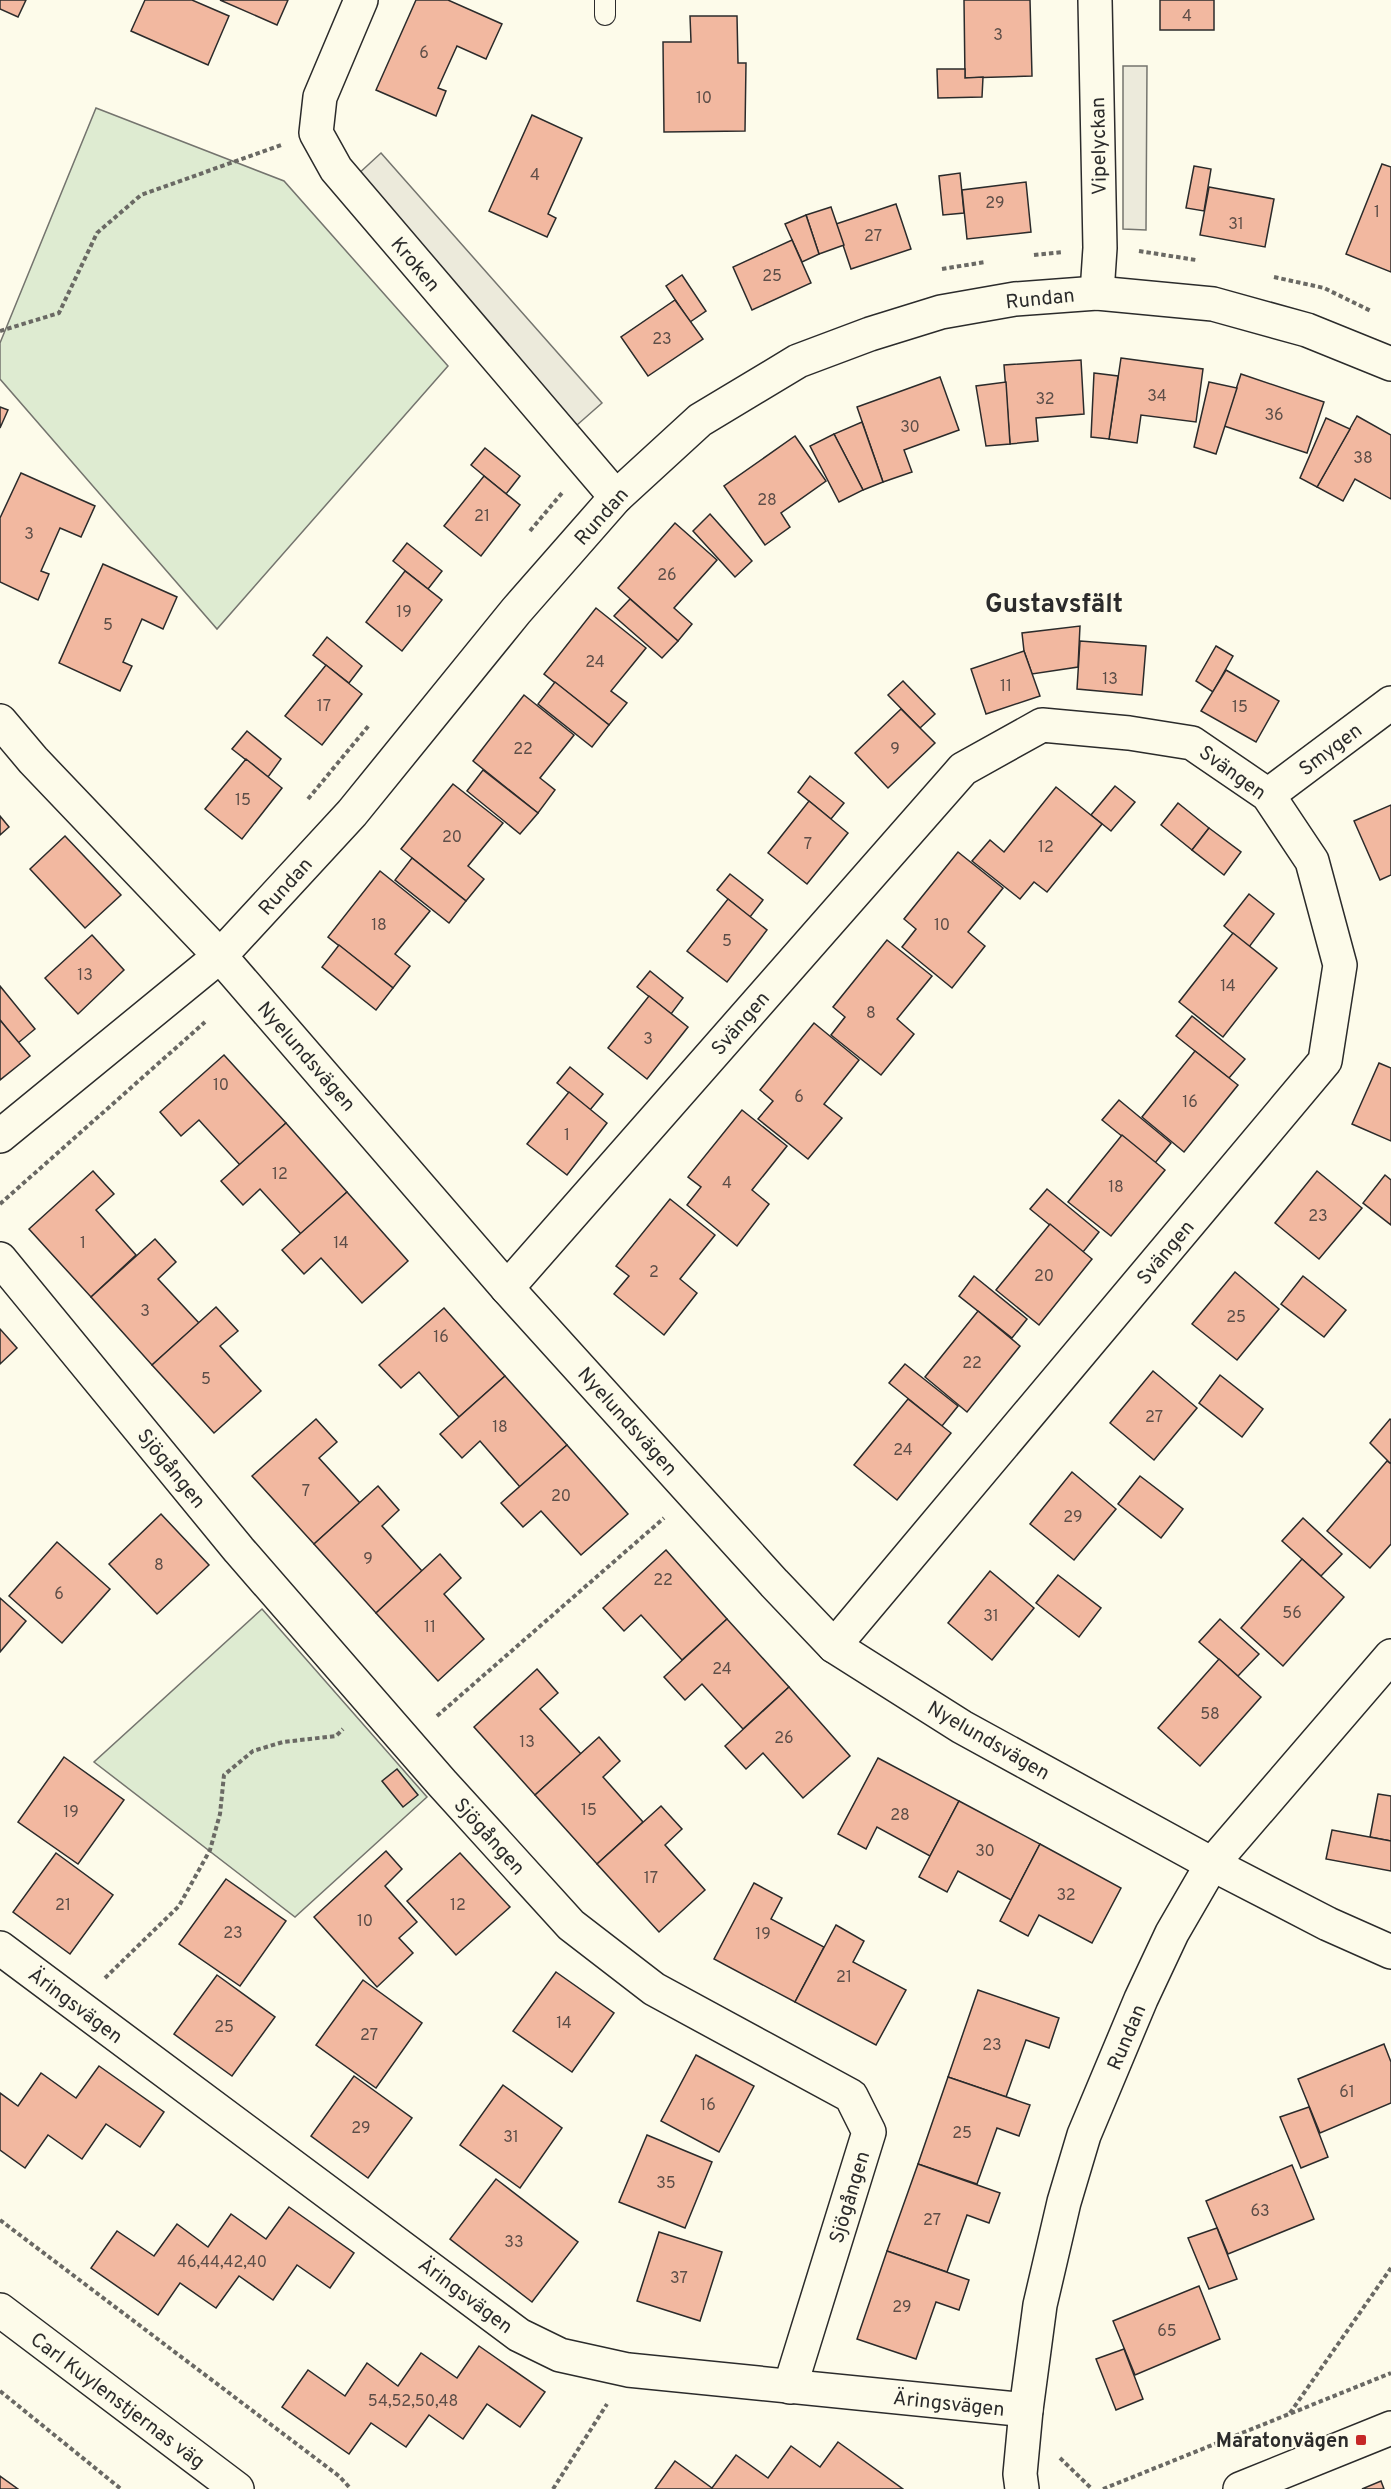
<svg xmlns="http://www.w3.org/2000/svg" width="1391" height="2489" viewBox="0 0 1391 2489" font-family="Overpass,sans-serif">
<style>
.green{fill:#deebd1;stroke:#74746e;stroke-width:1.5}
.parking{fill:#eceadb;stroke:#74746e;stroke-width:1.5}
.building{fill:#f2b8a0;stroke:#2b2b2b;stroke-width:1.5}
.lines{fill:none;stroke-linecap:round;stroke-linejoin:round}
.service-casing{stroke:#2b2b2b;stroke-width:22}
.minor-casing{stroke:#2b2b2b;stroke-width:36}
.tertiary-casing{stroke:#2b2b2b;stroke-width:36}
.path{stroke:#6a6964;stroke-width:4;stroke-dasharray:4.5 3;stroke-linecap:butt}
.service{stroke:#fdfbea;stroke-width:20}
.minor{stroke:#fdfbea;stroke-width:33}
.tertiary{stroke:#fdfbea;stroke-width:33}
.poi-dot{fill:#c62828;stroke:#fdfbea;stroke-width:2}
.labels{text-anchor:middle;stroke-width:4.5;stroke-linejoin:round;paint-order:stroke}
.number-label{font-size:16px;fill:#5d4e48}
.street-label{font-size:20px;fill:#2b2b2b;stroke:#fdfbea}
.poi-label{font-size:20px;font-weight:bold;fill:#2b2b2b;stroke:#fdfbea;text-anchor:end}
.district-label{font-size:26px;font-weight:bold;fill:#2b2b2b;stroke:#fdfbea}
</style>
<rect width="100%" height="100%" fill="#fdfbea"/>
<!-- green -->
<g class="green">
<path d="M96,108L284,181L448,366L217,629L0,379V343Z"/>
<path d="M262,1609L427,1797L295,1917L94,1762Z"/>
</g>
<!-- parking -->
<g class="parking">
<path d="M1123,66H1147L1146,230L1123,229Z"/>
<path d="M381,153L602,403L577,425L356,176Z"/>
</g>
<!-- building -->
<g class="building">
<path d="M0,0H26L18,17L0,9Z"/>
<path d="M145,0H192L229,16L208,65L131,31Z"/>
<path d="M220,0H288L277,25Z"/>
<path d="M416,0H448L502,24L486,59L457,46L438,88L446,91L436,116L376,90Z"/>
<path d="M964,0H1030L1032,76L965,78Z"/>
<rect x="1160" y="0" width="54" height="30"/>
<path d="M690,16H737L738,63H746L745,131L664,132L663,42H691Z"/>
<path d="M937,69H965V78L983,77L982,97L938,98Z"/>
<path d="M532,115L582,138L548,214L556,218L547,237L489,211Z"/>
<path d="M1382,164L1391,167V272L1346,254Z"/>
<path d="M1194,166L1211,169L1204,211L1186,208Z"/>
<path d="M960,173L964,213L943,215L939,176Z"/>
<path d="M1026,182L1031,232L967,239L962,190Z"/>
<path d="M1209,187L1274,199L1265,247L1200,235Z"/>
<path d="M896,204L911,249L851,269L836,224Z"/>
<path d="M831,207L844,245L819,254L806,215Z"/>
<path d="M806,215L819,254L802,262L785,224Z"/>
<path d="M792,240L811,283L752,310L733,267Z"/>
<path d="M682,275L706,311L690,322L666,286Z"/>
<path d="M675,300L703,339L648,376L621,337Z"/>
<path d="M1121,358L1203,369L1196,422L1141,415L1137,443L1109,439Z"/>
<path d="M1081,360L1084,414L1036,418L1038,441L1010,444L1004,365Z"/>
<path d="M1094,373L1118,376L1109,439L1091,437Z"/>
<path d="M1241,374L1324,402L1307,453L1224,426Z"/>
<path d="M940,377L959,430L904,450L912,472L883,482L857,407Z"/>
<path d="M1006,382L1010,444L986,446L976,386Z"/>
<path d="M1209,382L1237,388L1216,454L1194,447Z"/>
<path d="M0,407L8,410L0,428Z"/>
<path d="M1357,416L1391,435V499L1355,479L1343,501L1317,487Z"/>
<path d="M1326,418L1350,429L1317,487L1300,478Z"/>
<path d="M862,422L883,482L863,490L834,434Z"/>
<path d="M834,434L863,490L839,502L810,446Z"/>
<path d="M795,436L826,481L781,513L790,527L765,545L724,486Z"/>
<path d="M485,448L520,476L506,494L471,465Z"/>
<path d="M21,473L95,506L81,537L60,528L41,571L49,574L38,600L0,582V518Z"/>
<path d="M484,476L520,505L481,556L444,526Z"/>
<path d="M710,514L752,561L735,577L693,531Z"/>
<path d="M675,523L717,560L674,608L692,624L678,641L618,588Z"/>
<path d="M407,543L442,571L428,589L393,561Z"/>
<path d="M103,564L177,597L163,629L142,619L123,662L132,666L120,691L59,663Z"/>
<path d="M405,571L442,600L402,651L366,622Z"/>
<path d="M630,599L678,641L662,658L614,616Z"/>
<path d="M596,608L646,648L611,691L627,703L609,725L544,674Z"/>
<path d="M1080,626L1078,667L1032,674L1024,651L1022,633Z"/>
<path d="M327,637L362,666L349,683L313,655Z"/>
<path d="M1080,641L1146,646L1142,695L1077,689Z"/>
<path d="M1216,646L1233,656L1213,692L1196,681Z"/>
<path d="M1024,651L1040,696L986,714L971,669Z"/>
<path d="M326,665L362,694L322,745L285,716Z"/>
<path d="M1226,670L1279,701L1256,742L1201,711Z"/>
<path d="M903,681L935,714L920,728L888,695Z"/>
<path d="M555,682L609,725L592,747L538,704Z"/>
<path d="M524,695L574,735L540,778L555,790L538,813L473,761Z"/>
<path d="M901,709L935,743L888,788L855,753Z"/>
<path d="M247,731L281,759L268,777L232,749Z"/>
<path d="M246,759L282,788L242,839L205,809Z"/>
<path d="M483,770L538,813L520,834L467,791Z"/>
<path d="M810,776L844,803L831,819L798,792Z"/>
<path d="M453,784L503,823L468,866L484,879L466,901L401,849Z"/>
<path d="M1115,786L1135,802L1111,831L1091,815Z"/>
<path d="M1056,787L1102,824L1047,892L1034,882L1020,899L972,861L990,840L1004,852Z"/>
<path d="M809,801L848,833L807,884L768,853Z"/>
<path d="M1178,803L1209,828L1192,850L1161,825Z"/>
<path d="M1391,805V875L1380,880L1354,821Z"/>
<path d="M0,816L9,827L0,835Z"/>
<path d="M1209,828L1241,852L1224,875L1192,850Z"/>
<path d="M65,836L121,895L85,928L30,869Z"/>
<path d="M958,852L1003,888L968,932L985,946L952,988L902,947L916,929L904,919Z"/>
<path d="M412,858L466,901L449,923L395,880Z"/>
<path d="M380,871L430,911L395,954L410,966L393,988L328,937Z"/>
<path d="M730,874L763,900L750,917L717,890Z"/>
<path d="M1249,894L1274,914L1249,947L1224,926Z"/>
<path d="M728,899L767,930L727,982L687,951Z"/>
<path d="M1233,933L1277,968L1223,1037L1179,1002Z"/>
<path d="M92,935L124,970L78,1014L45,978Z"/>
<path d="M887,940L932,976L897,1019L914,1034L881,1075L831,1035L845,1017L833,1007Z"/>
<path d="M339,945L393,988L376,1010L322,967Z"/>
<path d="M650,971L683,998L671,1014L637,987Z"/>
<path d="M0,986L35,1029L18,1043L0,1020Z"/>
<path d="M649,996L688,1027L647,1079L608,1048Z"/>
<path d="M1192,1016L1245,1059L1229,1078L1176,1036Z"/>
<path d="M0,1020L30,1056L0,1080Z"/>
<path d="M814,1023L859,1060L824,1104L842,1118L808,1159L758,1119L773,1101L760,1090Z"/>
<path d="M1195,1051L1238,1085L1184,1152L1142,1117Z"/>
<path d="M224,1055L286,1123L240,1165L199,1120L181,1136L160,1112Z"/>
<path d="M1379,1063L1391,1068V1141L1352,1124Z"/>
<path d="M570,1067L603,1094L590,1110L557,1083Z"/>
<path d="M569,1092L607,1123L567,1175L527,1144Z"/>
<path d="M1119,1100L1171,1143L1155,1163L1102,1120Z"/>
<path d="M742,1110L787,1146L752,1190L769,1204L737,1246L687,1205L701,1187L688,1177Z"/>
<path d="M286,1123L347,1192L301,1234L260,1189L243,1205L221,1181Z"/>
<path d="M1122,1135L1165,1170L1111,1236L1068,1202Z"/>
<path d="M93,1171L114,1194L96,1210L136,1255L91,1297L29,1229Z"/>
<path d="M1317,1171L1362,1208L1319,1259L1275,1223Z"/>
<path d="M1385,1175L1391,1180V1225L1363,1203Z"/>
<path d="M1047,1189L1099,1232L1083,1252L1030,1209Z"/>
<path d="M347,1192L408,1261L362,1303L321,1258L304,1274L282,1250Z"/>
<path d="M670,1199L715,1235L680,1279L697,1293L664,1335L614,1294L629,1276L616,1266Z"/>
<path d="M1050,1224L1092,1259L1039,1325L996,1290Z"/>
<path d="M155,1239L176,1262L158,1279L199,1323L152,1365L91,1297Z"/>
<path d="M1235,1272L1279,1309L1237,1360L1192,1324Z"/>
<path d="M974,1276L1027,1319L1012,1338L959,1296Z"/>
<path d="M1303,1276L1346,1310L1324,1337L1281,1304Z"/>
<path d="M216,1307L238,1331L220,1346L261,1391L214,1433L152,1365Z"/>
<path d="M444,1308L505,1376L459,1417L419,1372L401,1388L379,1365Z"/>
<path d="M978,1311L1020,1346L967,1412L925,1377Z"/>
<path d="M0,1329L17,1348L0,1364Z"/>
<path d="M905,1364L958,1406L942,1426L889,1383Z"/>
<path d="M1153,1371L1197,1408L1154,1460L1110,1423Z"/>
<path d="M1220,1375L1263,1409L1242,1437L1199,1403Z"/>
<path d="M505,1376L567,1445L520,1487L480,1441L462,1458L440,1434Z"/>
<path d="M908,1399L951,1433L897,1500L854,1465Z"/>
<path d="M316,1419L337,1442L319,1458L360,1503L314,1544L252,1476Z"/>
<path d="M1390,1419L1391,1420V1464L1370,1443Z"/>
<path d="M567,1445L628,1514L581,1555L541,1511L523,1527L501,1503Z"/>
<path d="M1387,1461L1391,1464V1544L1370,1568L1327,1531Z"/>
<path d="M1072,1472L1116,1509L1074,1560L1030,1524Z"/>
<path d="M1140,1476L1183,1509L1161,1538L1118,1504Z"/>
<path d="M378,1486L399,1510L382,1526L422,1571L376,1613L314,1544Z"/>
<path d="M161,1514L209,1565L157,1614L109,1564Z"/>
<path d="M1303,1518L1342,1554L1321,1576L1282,1541Z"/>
<path d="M57,1542L110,1589L62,1643L9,1596Z"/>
<path d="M666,1550L727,1619L682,1660L641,1615L624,1631L603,1608Z"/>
<path d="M440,1554L461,1578L444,1594L484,1639L438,1681L376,1613Z"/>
<path d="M1302,1559L1344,1597L1283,1666L1241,1628Z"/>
<path d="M990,1571L1034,1608L992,1660L948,1623Z"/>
<path d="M1058,1575L1101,1608L1079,1637L1036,1603Z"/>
<path d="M0,1598L26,1621L0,1652Z"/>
<path d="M727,1619L789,1687L743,1729L702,1684L685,1700L664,1677Z"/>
<path d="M1220,1619L1259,1654L1238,1676L1199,1642Z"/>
<path d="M1219,1659L1261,1697L1200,1766L1158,1728Z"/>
<path d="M537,1669L558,1693L540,1709L581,1754L535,1795L474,1727Z"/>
<path d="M789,1687L850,1756L803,1798L763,1753L746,1769L725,1746Z"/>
<path d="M599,1737L620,1761L603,1777L643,1822L597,1864L535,1795Z"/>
<path d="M64,1757L124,1800L78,1864L18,1822Z"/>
<path d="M878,1758L959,1801L930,1856L877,1827L866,1849L838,1834Z"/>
<path d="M397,1769L418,1795L403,1807L382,1781Z"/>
<path d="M1378,1794L1391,1796V1841L1370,1837Z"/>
<path d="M959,1801L1040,1844L1011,1900L958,1871L947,1892L919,1877Z"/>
<path d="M661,1806L682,1829L665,1845L705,1890L659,1932L597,1864Z"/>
<path d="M1332,1830L1391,1841V1871L1326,1859Z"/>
<path d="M1040,1844L1121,1888L1092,1943L1039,1915L1028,1936L1000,1921Z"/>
<path d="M386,1851L402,1869L385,1886L417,1922L399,1938L413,1953L377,1987L314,1917Z"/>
<path d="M56,1853L113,1895L70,1954L13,1912Z"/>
<path d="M460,1853L510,1907L456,1955L407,1901Z"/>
<path d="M226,1879L286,1921L240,1986L179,1944Z"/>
<path d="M754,1883L782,1898L771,1919L824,1947L795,2002L714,1959Z"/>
<path d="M836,1925L864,1941L853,1962L906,1990L876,2045L795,2002Z"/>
<path d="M556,1972L614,2013L572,2072L513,2031Z"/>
<path d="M217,1975L275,2017L232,2076L174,2034Z"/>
<path d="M363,1980L422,2023L376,2088L316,2045Z"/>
<path d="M978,1990L1059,2018L1049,2048L1026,2040L1006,2097L948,2077Z"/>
<path d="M1384,2044L1391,2062V2103L1320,2133L1298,2079Z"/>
<path d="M696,2055L754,2086L719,2152L661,2121Z"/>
<path d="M99,2066L164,2112L140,2147L106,2124L82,2159L48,2135L25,2168L0,2150V2093L18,2106L41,2073L76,2098Z"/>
<path d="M354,2076L412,2118L368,2178L311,2136Z"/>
<path d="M948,2077L1030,2105L1019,2136L997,2128L977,2184L918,2164Z"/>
<path d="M503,2085L562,2128L520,2188L460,2145Z"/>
<path d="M1309,2107L1328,2157L1301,2168L1280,2117Z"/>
<path d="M647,2135L712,2162L685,2228L619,2202Z"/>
<path d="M918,2164L1000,2193L989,2223L967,2215L947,2272L887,2251Z"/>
<path d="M1292,2165L1314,2219L1228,2254L1206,2201Z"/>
<path d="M496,2179L578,2242L532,2302L450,2239Z"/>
<path d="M289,2207L354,2253L330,2288L297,2265L273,2300L239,2276L216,2308L180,2283L158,2315L91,2268L117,2231L154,2256L177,2224L208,2247L231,2214L266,2239Z"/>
<path d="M1217,2228L1237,2279L1209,2289L1188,2238Z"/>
<path d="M659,2232L722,2252L700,2321L637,2301Z"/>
<path d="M887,2251L969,2280L959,2310L936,2302L916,2359L857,2339Z"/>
<path d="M1199,2286L1220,2339L1135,2375L1113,2321Z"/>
<path d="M479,2346L545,2392L520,2427L487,2404L463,2439L429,2415L406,2447L371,2423L349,2454L282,2407L308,2370L345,2396L367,2363L398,2386L421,2353L457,2378Z"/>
<path d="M1124,2349L1143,2399L1116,2410L1096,2359Z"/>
<path d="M838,2442L903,2489H655L675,2461L712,2488L736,2455L768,2478L791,2446L820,2467Z"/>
<path d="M0,2476L18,2489H0Z"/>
<path d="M1381,2481L1384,2489H1362Z"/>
</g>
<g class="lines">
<!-- service casing -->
<g class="service-casing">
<path id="service" d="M605,0V15"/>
</g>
<!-- minor casing -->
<g class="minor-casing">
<g id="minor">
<path d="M361,0L320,97L316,133L336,169L616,497"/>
<path d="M1095,0L1100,248L1097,293"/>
<path d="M0,721L33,760L220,956L507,1288L774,1583L834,1646L962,1727L1212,1864L1328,1924L1391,1952"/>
<path d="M1268,795L1391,703"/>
<path d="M0,1136L220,956L352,813L516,611L616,497L700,420L798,361L870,334L941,312L1015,299L1097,293L1213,304L1307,330L1391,364"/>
<path d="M0,1259L239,1550L442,1783L571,1925L654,1989L851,2096L869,2132L790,2387"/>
<path d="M507,1288L963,769L1042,725L1129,733L1192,743L1268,795L1312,861L1340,965L1325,1061L834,1646"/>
<path d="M0,1948L519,2335L560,2355L628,2370L1026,2410"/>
<path d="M1022,2489L1020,2474L1026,2410L1040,2305L1064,2202L1084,2135L1141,1999L1172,1933L1212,1864L1391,1656"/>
</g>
</g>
<!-- tertiary casing -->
<g class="tertiary-casing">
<g id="tertiary">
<path d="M0,2310L237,2489"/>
<path d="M1240,2489L1391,2428"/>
</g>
</g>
<!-- path -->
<g class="path">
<path d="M1139,251L1196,260"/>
<path d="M1034,255L1063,252"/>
<path d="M942,269L985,262"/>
<path d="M1274,277L1324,288L1371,311"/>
<path d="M0,331L59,313L97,233L141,195L281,145"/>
<path d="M530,531L562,493"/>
<path d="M308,799L370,724"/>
<path d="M0,1204L205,1022"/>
<path d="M437,1716L664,1518"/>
<path d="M105,1978L179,1906L210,1850L220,1814L224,1775L253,1751L283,1742L336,1736L343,1729"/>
<path d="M0,2220L339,2476L351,2489"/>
<path d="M0,2391L121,2489"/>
<path d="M1290,2413L1391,2268"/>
<path d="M1060,2458L1092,2489"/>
<path d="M553,2489L607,2404"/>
<path d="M1103,2489L1391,2373"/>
</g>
<!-- service -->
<use href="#service" class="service"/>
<!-- minor -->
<use href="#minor" class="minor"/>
<!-- tertiary -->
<use href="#tertiary" class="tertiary"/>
</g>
<!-- markers -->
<rect class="poi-dot" x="1355" y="2434" width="12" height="12" rx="3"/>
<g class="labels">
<!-- number labels -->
<g class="number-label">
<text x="1187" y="21">4</text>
<text x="998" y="40">3</text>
<text x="424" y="58">6</text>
<text x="704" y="103">10</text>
<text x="535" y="180">4</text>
<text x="995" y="208">29</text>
<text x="1377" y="217">1</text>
<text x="1236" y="229">31</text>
<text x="873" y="241">27</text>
<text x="772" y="281">25</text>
<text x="662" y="344">23</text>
<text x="1157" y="401">34</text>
<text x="1045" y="404">32</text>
<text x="1274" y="420">36</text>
<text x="910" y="432">30</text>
<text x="1363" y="463">38</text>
<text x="767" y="505">28</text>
<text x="482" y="521">21</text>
<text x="29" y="539">3</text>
<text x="667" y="580">26</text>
<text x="404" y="617">19</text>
<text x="108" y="630">5</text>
<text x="595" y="667">24</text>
<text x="1110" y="684">13</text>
<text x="1006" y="691">11</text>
<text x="324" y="711">17</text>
<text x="1240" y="712">15</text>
<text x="523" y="754">22</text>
<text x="895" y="754">9</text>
<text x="243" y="805">15</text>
<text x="452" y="842">20</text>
<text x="808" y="849">7</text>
<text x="1046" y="852">12</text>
<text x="379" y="930">18</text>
<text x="942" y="930">10</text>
<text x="727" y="946">5</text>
<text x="85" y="980">13</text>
<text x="1228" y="991">14</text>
<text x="871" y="1018">8</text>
<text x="648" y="1044">3</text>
<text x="221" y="1090">10</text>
<text x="799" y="1102">6</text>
<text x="1190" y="1107">16</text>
<text x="567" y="1140">1</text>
<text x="280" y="1179">12</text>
<text x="727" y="1188">4</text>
<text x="1116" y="1192">18</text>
<text x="1318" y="1221">23</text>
<text x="83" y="1248">1</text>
<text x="341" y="1248">14</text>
<text x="654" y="1277">2</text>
<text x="1044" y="1281">20</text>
<text x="145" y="1316">3</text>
<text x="1236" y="1322">25</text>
<text x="441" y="1342">16</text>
<text x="972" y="1368">22</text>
<text x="206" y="1384">5</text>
<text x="1154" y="1422">27</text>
<text x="500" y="1432">18</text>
<text x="903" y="1455">24</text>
<text x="306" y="1496">7</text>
<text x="561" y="1501">20</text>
<text x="1073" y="1522">29</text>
<text x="368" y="1564">9</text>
<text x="159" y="1570">8</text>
<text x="663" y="1585">22</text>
<text x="59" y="1599">6</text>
<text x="1292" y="1618">56</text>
<text x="991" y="1621">31</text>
<text x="430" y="1632">11</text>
<text x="722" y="1674">24</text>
<text x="1210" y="1719">58</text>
<text x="784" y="1743">26</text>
<text x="527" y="1747">13</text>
<text x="589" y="1815">15</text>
<text x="71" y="1817">19</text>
<text x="900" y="1820">28</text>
<text x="985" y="1856">30</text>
<text x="651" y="1883">17</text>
<text x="1066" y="1900">32</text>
<text x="63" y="1910">21</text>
<text x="458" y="1910">12</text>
<text x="365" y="1926">10</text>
<text x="233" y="1938">23</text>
<text x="763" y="1939">19</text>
<text x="844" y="1982">21</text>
<text x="564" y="2028">14</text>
<text x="224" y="2032">25</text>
<text x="369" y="2040">27</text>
<text x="992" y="2050">23</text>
<text x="1347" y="2097">61</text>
<text x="708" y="2110">16</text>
<text x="361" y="2133">29</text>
<text x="962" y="2138">25</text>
<text x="511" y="2142">31</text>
<text x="666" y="2188">35</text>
<text x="1260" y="2216">63</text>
<text x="932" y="2225">27</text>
<text x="514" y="2247">33</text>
<text x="222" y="2267">46,44,42,40</text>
<text x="679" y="2283">37</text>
<text x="902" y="2312">29</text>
<text x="1167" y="2336">65</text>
<text x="413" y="2406">54,52,50,48</text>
</g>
<!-- street labels -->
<g class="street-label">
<text transform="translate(1098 146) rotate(-91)" y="7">Vipelyckan</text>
<text transform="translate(416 264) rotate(50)" y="7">Kroken</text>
<text transform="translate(1040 298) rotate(-6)" y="7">Rundan</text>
<text transform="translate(601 516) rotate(-48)" y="7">Rundan</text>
<text transform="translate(1330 749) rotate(-37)" y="7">Smygen</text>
<text transform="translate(1233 772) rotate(36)" y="7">Svängen</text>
<text transform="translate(285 886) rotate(-48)" y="7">Rundan</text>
<text transform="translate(740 1023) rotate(-49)" y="7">Svängen</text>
<text transform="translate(307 1056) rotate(49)" y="7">Nyelundsvägen</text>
<text transform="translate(1165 1252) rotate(-50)" y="7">Svängen</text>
<text transform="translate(628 1421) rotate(48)" y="7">Nyelundsvägen</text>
<text transform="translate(172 1468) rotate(51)" y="7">Sjögången</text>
<text transform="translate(989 1740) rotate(30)" y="7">Nyelundsvägen</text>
<text transform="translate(490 1836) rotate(48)" y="7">Sjögången</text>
<text transform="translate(76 2005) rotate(37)" y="7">Äringsvägen</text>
<text transform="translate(1126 2037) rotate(-67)" y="7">Rundan</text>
<text transform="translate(849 2197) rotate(-73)" y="7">Sjögången</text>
<text transform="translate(466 2295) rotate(37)" y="7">Äringsvägen</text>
<text transform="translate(118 2400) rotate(37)" y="7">Carl Kuylenstjernas väg</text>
<text transform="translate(949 2403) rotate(6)" y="7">Äringsvägen</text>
</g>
<!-- poi labels -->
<g class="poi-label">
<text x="1349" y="2447">Maratonvägen</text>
</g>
<!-- district labels -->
<g class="district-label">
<text x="1054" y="612">Gustavsfält</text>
</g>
</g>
</svg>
